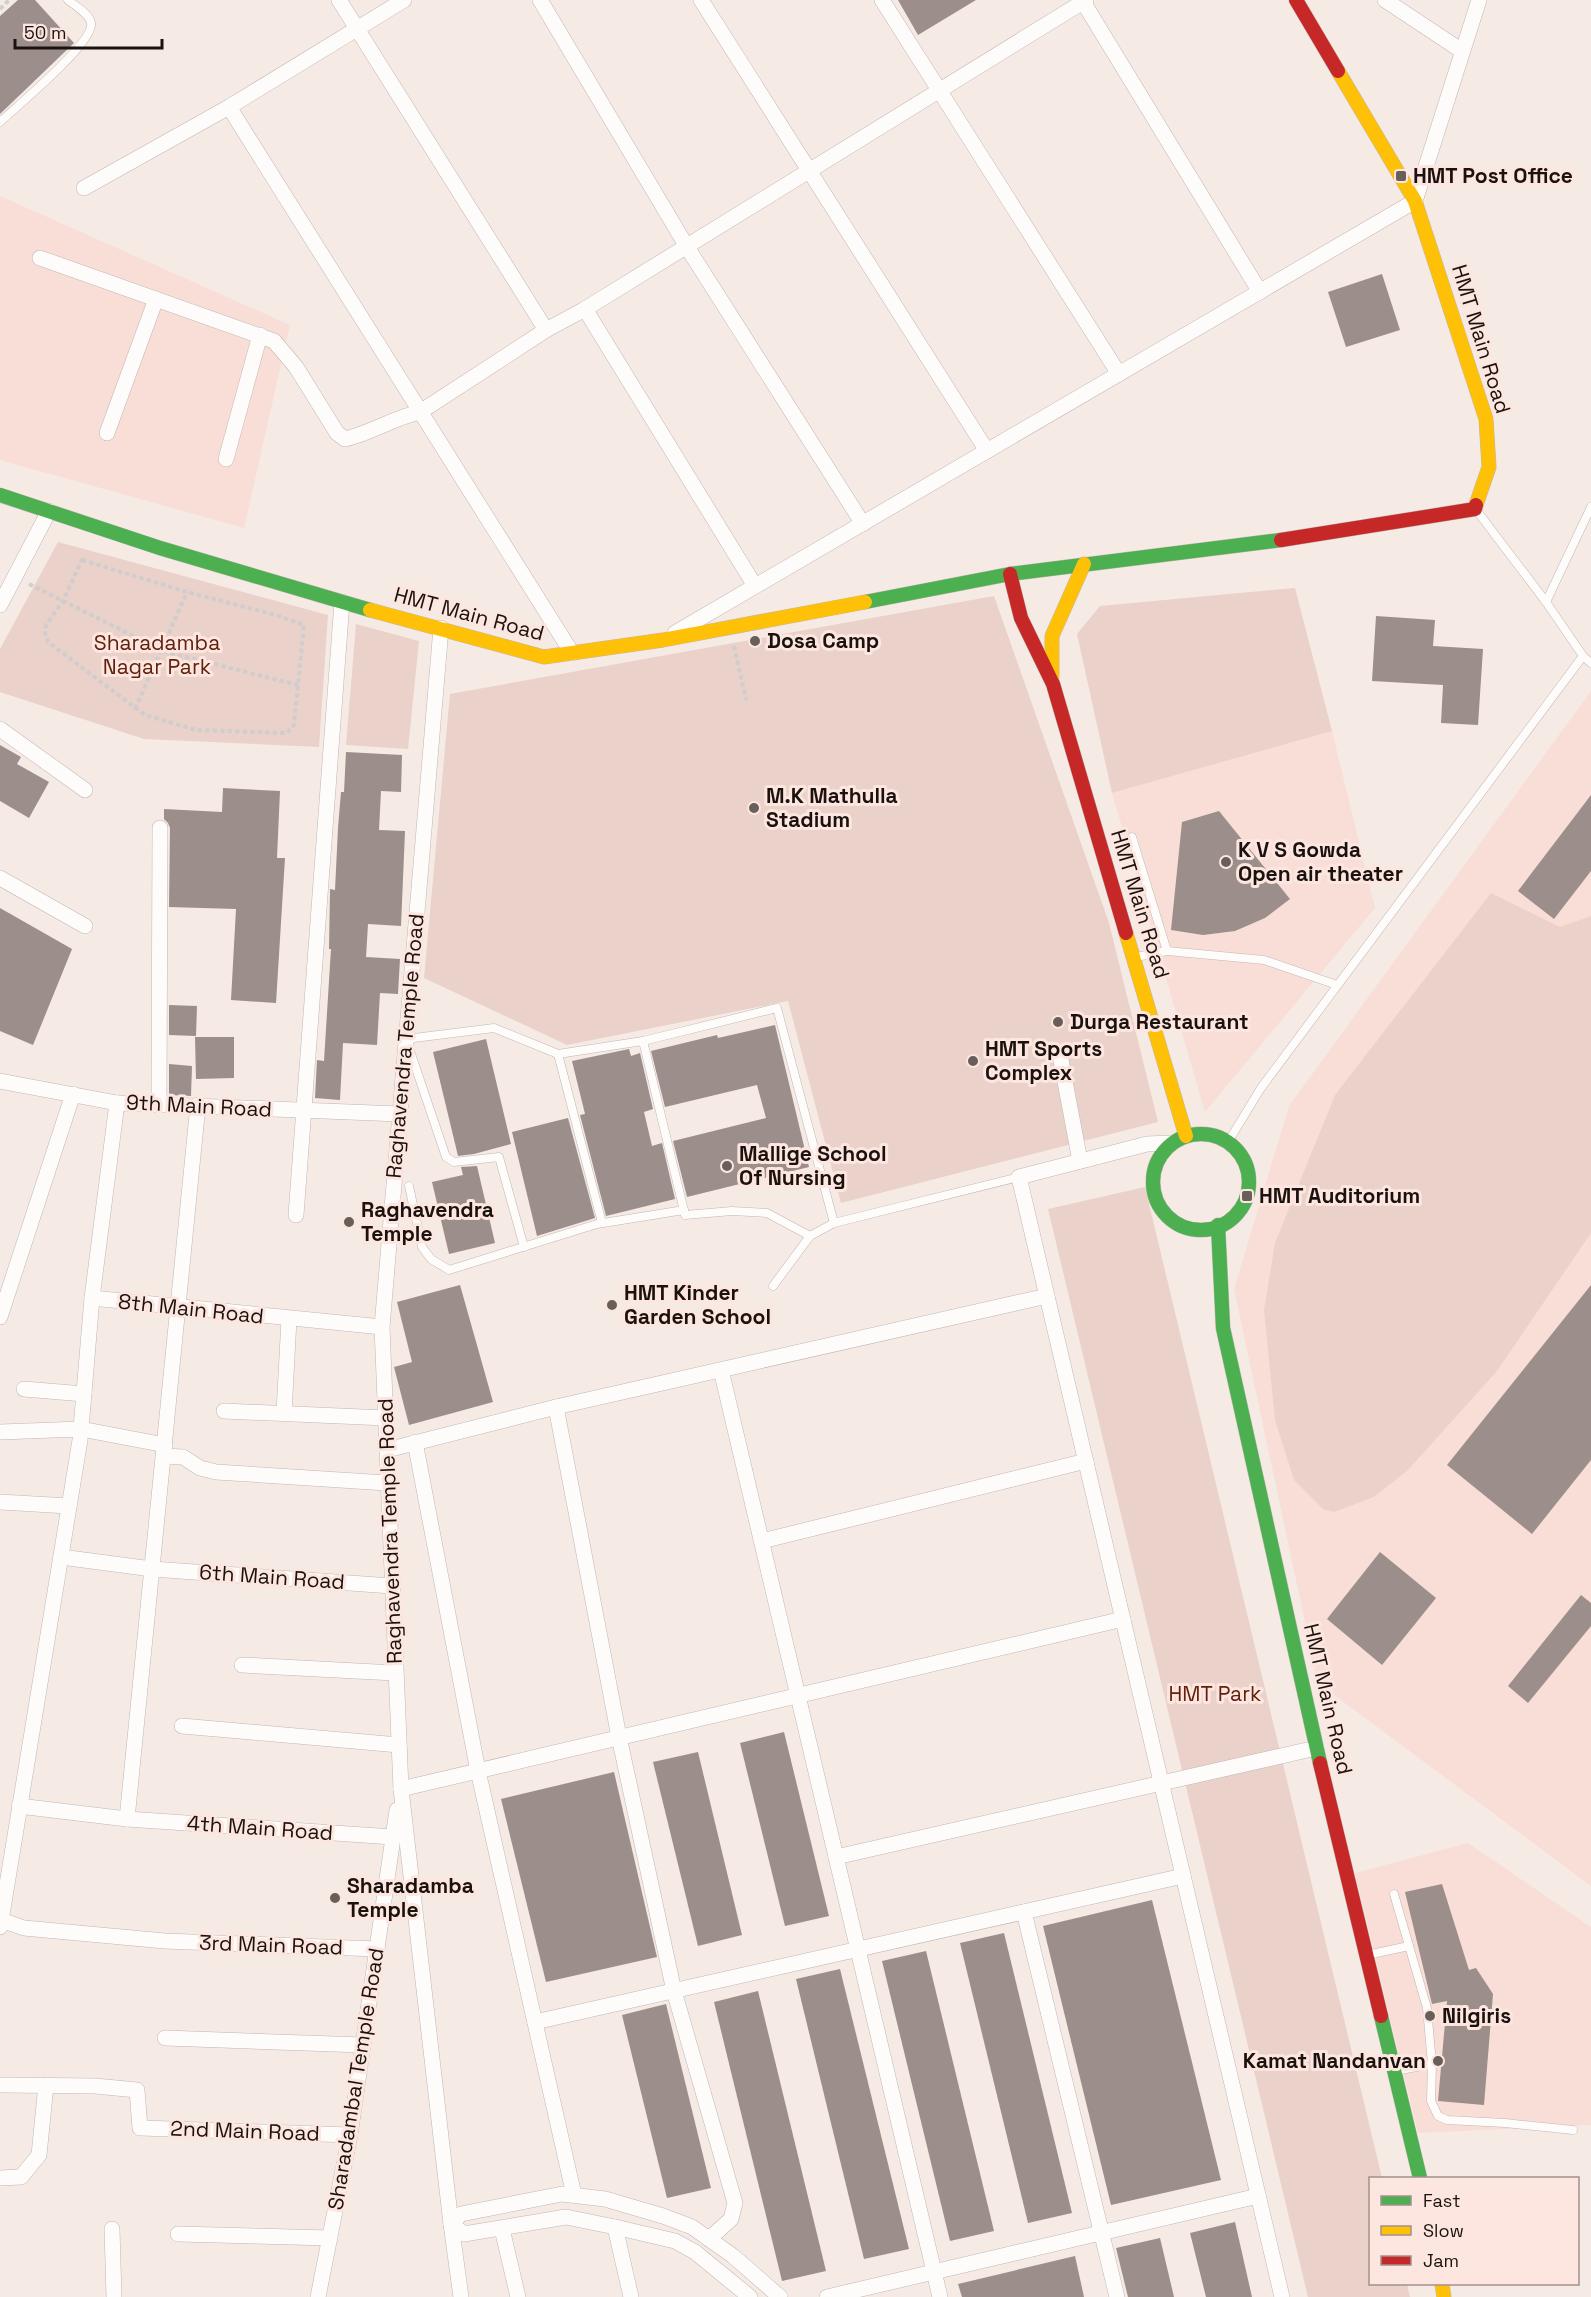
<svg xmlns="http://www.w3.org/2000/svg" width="1591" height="2297" viewBox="0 0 1591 2297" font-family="'Space Grotesk',sans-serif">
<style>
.built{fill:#f8ded7}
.green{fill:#ead1ca}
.building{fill:#9c8e8a}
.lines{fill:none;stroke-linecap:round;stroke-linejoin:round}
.lane-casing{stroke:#c0b6b2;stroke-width:9}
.street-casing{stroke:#c0b6b2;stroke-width:16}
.fast-casing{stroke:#c0b6b2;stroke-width:15}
.slow-casing{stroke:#c0b6b2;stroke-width:15}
.jam-casing{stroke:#c0b6b2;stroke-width:15}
.path{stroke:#d1cdcc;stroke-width:4;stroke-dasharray:4.5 3;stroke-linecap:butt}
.lane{stroke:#fefcfb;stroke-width:8}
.street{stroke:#fefcfb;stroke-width:15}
.fast{stroke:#4caf50;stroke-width:14}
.slow{stroke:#ffc107;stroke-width:14}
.jam{stroke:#c62828;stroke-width:14}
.poi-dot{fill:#685e5a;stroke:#fce6df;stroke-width:2}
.labels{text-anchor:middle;stroke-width:6;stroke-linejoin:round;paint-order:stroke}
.poi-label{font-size:21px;font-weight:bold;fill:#1b120f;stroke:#fce6df;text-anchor:start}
.street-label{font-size:21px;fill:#1b120f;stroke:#fce6df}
.park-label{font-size:21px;fill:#61200c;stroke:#fce6df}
</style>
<rect width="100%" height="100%" fill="#f6eae5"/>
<!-- built -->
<g class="built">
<path d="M0,196L290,325L244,528L0,460Z"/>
<path d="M1591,691V1886L1318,1683L1234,1289L1289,1106Z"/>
<path d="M1332,731L1375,908L1205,1112L1112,793Z"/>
<path d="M1468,1843L1591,1927V2125L1418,2133L1355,1873Z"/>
</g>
<!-- green -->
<g class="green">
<path d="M58,542L328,615L319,747L144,739L0,692V649Z"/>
<path d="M1295,588L1332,731L1112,793L1077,634L1100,606Z"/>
<path d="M994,596L1109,923L1158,1122L841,1203L788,1001L567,1045L424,978L450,694Z"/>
<path d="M356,624L419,641L408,749L346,745Z"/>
<path d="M1491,893L1560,927L1591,916V1233L1497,1371L1408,1470L1374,1497L1334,1512L1323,1509L1294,1480L1275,1420L1264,1310L1275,1243L1335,1095Z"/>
<path d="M1145,1187L1382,2178H1370V2284H1407L1410,2297H1308L1048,1209Z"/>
</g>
<!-- building -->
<g class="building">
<path d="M18,0H35L74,43L0,114V16Z"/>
<path d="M898,0H976L918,35Z"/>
<path d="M1382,274L1400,330L1346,347L1328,292Z"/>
<path d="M1376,616L1435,620L1433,646L1483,649L1478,725L1441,723L1443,685L1372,681Z"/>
<path d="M0,745L21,757L17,764L49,782L29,818L0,801Z"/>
<path d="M346,752L402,755L401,792L381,791L379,830L405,831L401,926L368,924L366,957L400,959L398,994L380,993L377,1045L343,1043L340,1100L315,1098L317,1060L324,1061L331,949H329L330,892V889L335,890L338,828L341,792H344Z"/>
<path d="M223,788L280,791L277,858H285L276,1003L231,1000L236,909L169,907L170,828L168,823L164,819V809L222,812Z"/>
<path d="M1591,795V871L1554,919L1518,891Z"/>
<path d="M1219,811L1290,899L1265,918L1235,931L1203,935L1171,930L1182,822Z"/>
<path d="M0,908L72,949L33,1045L0,1031Z"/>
<path d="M169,1005L197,1006L196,1036L169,1035Z"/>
<path d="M775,1025L809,1167L687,1197L673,1141L766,1118L757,1085L665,1107L651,1051L717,1035L718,1038Z"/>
<path d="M195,1037H234V1078L196,1079Z"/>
<path d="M486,1039L511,1144L474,1154L458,1156L433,1052Z"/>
<path d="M629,1049L631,1056L640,1053L653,1109L644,1112L652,1146L662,1143L675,1199L606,1216L580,1115L585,1114L572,1061Z"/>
<path d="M169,1064L192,1066L191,1096L169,1095Z"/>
<path d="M568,1118L595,1218L537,1236L512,1132Z"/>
<path d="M477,1166L495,1243L449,1254L432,1182L463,1175L461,1167Z"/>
<path d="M460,1285L493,1402L409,1425L394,1367L412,1362L397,1302Z"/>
<path d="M1591,1285V1460L1532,1534L1447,1465Z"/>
<path d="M1380,1552L1436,1598L1382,1665L1327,1619Z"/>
<path d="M1581,1595L1591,1603V1626L1528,1703L1508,1686Z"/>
<path d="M784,1732L829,1916L785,1926L740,1743Z"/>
<path d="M698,1752L742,1935L698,1946L653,1762Z"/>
<path d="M614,1772L657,1957L546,1982L501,1799Z"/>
<path d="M1442,1884L1469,1970L1476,1968L1493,1994L1484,2105L1438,2101L1447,2001L1432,2004L1405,1892Z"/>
<path d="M1152,1900L1221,2180L1111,2205L1043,1926Z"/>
<path d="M1004,1933L1072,2213L1028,2223L960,1943Z"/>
<path d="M926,1951L994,2231L950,2241L882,1961Z"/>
<path d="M840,1969L909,2249L864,2259L796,1979Z"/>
<path d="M758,1991L826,2271L782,2281L714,2002Z"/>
<path d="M666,2004L711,2188L667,2198L622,2015Z"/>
<path d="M1235,2222L1252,2297H1206L1190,2233Z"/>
<path d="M1160,2238L1174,2297H1128L1116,2248Z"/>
<path d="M1075,2256L1084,2297H962L958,2284Z"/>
</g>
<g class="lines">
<!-- lane casing -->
<g class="lane-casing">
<g id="lane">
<path d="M0,122C16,107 95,42 91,23C89,13 75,6 68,0"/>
<path d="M1477,511L1546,602L1583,656L1591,663"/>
<path d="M1546,602L1591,507"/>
<path d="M1132,837L1167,951"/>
<path d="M1136,957L1167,951L1264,960L1337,985"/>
<path d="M643,1041L685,1215L732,1211L767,1213L810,1236"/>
<path d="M558,1054L602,1223"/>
<path d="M1228,1142L1261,1088L1583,656"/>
<path d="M409,1186L422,1247L431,1259L449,1270L597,1224L684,1210"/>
<path d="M524,1247L499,1157L454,1162L446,1157L406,1039L494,1028L558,1054L643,1041L777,1008L834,1223"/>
<path d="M773,1286L810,1236L834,1223L1019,1177"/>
<path d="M1394,1894L1427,2008L1432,2064L1431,2101L1438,2116L1447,2120L1505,2123L1573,2130"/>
<path d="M1367,1955L1409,1946"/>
<path d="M1395,2071L1432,2064"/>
</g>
</g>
<!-- street casing -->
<g class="street-casing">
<g id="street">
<path d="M339,0L546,330"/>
<path d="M540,0L687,247L863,524"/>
<path d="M701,0L987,451"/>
<path d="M882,0L1119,374"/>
<path d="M1082,0L1260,292"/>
<path d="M1385,0L1462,51"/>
<path d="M229,107L572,653"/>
<path d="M84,188L229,107L404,0"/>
<path d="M40,258L274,341L296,367L337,433L345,439C371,433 393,418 420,412L546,330L585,309L1086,0"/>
<path d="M585,309L755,586"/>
<path d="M107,433L156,299"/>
<path d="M226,459L260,335"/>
<path d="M0,605L49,511"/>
<path d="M441,628L382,1327L401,1789L451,2224L464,2234L566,2217L615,2227L675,2241L695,2252L750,2297"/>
<path d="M675,633L1415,201L1479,0"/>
<path d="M0,729L85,790"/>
<path d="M0,878L85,926"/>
<path d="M1060,1055L1080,1161"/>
<path d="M0,1081L117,1103L400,1114"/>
<path d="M159,1104L160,828"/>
<path d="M1171,1143L1147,1144L1019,1177L1282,2297"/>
<path d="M296,1215L342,602"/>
<path d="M92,1298L382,1327"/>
<path d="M0,1317L73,1094"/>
<path d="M721,1370L940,2297"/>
<path d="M24,1389L84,1394"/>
<path d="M556,1407L619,1737L674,1991L735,2203L731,2219L709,2239"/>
<path d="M224,1411L386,1418"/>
<path d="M284,1413L289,1319"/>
<path d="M0,1432L81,1429L165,1445"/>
<path d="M415,1442L478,1771L574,2195"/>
<path d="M387,1450L556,1407L1047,1296"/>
<path d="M165,1456L183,1457L200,1468L216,1472L387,1483"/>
<path d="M0,1502L69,1506"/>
<path d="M762,1541L1086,1461"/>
<path d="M61,1557L152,1569L392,1586"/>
<path d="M242,1665L395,1673"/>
<path d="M182,1726L399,1745"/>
<path d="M401,1789L1123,1619"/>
<path d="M19,1806L127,1819L393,1837"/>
<path d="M127,1819L198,1105"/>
<path d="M836,1857L1316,1748"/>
<path d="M1024,1912L1117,2297"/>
<path d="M1,1920L24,1928L165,1941L377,1949"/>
<path d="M0,1927L80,1440L92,1298L117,1103"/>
<path d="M535,2022L1183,1876"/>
<path d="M165,2038L363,2045"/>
<path d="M3,2085L95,2086L137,2090L140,2128L350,2135"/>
<path d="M0,2178L21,2177L39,2155L46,2085"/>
<path d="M615,2227L631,2297"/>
<path d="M112,2229L114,2297"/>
<path d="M502,2229L518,2297"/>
<path d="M178,2234L330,2238"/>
<path d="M318,2297L350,2135L397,1810"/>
<path d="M461,2297L451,2224L461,2214L562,2194L605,2199L663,2216L692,2227L733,2256L780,2297"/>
<path d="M827,2297L1258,2196"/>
</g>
</g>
<!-- fast casing -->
<g class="fast-casing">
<g id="fast">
<path d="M0,495L160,548L370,610"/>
<path d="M865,602L1010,574L1281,540"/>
<circle cx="1201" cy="1182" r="48"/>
<path d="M1218,1225L1223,1328L1320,1763"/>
<path d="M1381,2016L1420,2178"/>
</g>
</g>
<!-- slow casing -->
<g class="slow-casing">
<g id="slow">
<path d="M1338,71L1415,201L1486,419L1489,467L1476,505"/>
<path d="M370,610L544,657L663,640L865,602"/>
<path d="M1052,676V636L1084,564"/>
<path d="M1126,933L1186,1136"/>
<path d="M1442,2284L1444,2297"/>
</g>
</g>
<!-- jam casing -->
<g class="jam-casing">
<g id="jam">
<path d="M1296,0L1338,71"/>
<path d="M1281,540L1475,509L1476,505"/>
<path d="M1010,574L1021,618L1053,684L1126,933"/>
<path d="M1320,1763L1381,2016"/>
</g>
</g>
<!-- path -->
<g class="path">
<path d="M0,9L9,0"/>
<path d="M82,560L187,592L276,615L304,625L294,725L287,733L196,730L145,715L48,642L45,633L46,625L63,601Z"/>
<path d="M29,584L166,652L298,685"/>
<path d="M734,646L746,700"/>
<path d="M135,709L187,592"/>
</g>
<!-- lane -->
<use href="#lane" class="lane"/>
<!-- street -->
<use href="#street" class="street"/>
<!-- fast -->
<use href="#fast" class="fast"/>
<!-- slow -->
<use href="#slow" class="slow"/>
<!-- jam -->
<use href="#jam" class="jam"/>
</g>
<!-- markers -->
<g class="poi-dot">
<rect x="1395" y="170" width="12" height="12" rx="3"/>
<circle cx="755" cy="641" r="6"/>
<circle cx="754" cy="808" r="6"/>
<circle cx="1226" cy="862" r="6"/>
<circle cx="1058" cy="1022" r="6"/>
<circle cx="973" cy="1061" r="6"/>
<circle cx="727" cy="1166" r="6"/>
<rect x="1241" y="1190" width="12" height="12" rx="3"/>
<circle cx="349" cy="1222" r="6"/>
<circle cx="612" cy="1305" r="6"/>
<circle cx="335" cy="1898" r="6"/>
<circle cx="1430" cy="2016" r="6"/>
<circle cx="1438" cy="2061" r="6"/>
</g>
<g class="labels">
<!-- poi labels -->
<g class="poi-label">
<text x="1413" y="183">HMT Post Office</text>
<text x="767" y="648">Dosa Camp</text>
<text x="766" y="803">M.K Mathulla<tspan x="766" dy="24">Stadium</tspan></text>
<text x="1238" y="857">K V S Gowda<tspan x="1238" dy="24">Open air theater</tspan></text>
<text x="1070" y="1029">Durga Restaurant</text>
<text x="985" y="1056">HMT Sports<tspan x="985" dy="24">Complex</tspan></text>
<text x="739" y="1161">Mallige School<tspan x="739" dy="24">Of Nursing</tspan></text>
<text x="1259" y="1203">HMT Auditorium</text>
<text x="361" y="1217">Raghavendra<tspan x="361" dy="24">Temple</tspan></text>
<text x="624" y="1300">HMT Kinder<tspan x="624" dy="24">Garden School</tspan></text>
<text x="347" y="1893">Sharadamba<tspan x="347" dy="24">Temple</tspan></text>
<text x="1442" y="2023">Nilgiris</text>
<text x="1426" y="2068" text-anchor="end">Kamat Nandanvan</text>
</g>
<!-- street labels -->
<g class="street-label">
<text transform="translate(1481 339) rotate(73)" y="7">HMT Main Road</text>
<text transform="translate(469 614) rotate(15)" y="7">HMT Main Road</text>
<text transform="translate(1140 904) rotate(73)" y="7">HMT Main Road</text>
<text transform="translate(405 1046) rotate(-85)" y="7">Raghavendra Temple Road</text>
<text transform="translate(199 1106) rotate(3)" y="7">9th Main Road</text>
<text transform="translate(191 1309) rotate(6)" y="7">8th Main Road</text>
<text transform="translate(390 1531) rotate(-92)" y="7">Raghavendra Temple Road</text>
<text transform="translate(272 1577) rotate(4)" y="7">6th Main Road</text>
<text transform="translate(1328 1699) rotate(77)" y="7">HMT Main Road</text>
<text transform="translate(260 1828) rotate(4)" y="7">4th Main Road</text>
<text transform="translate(271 1945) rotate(2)" y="7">3rd Main Road</text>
<text transform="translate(356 2079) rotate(-81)" y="7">Sharadambal Temple Road</text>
<text transform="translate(245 2131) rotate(2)" y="7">2nd Main Road</text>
</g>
<!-- park labels -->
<g class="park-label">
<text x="157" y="650">Sharadamba<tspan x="157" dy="24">Nagar Park</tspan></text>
<text x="1215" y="1701">HMT Park</text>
</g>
</g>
<!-- legend -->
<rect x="1369" y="2177" width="210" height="108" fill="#fce6df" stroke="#a2918c" stroke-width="1.5"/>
<rect x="1381" y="2196" width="30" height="9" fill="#4caf50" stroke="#a2918c" stroke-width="1.5"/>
<text x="1423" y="2207" font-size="18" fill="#1b120f">Fast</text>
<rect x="1381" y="2226" width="30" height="9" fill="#ffc107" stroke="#a2918c" stroke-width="1.5"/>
<text x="1423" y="2237" font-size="18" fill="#1b120f">Slow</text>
<rect x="1381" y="2256" width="30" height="9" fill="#c62828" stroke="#a2918c" stroke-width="1.5"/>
<text x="1423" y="2267" font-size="18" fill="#1b120f">Jam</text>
<!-- scale -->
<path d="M15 39v9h147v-9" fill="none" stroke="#1b120f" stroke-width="3"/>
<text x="24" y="39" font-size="18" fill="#1b120f" stroke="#fce6df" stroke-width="4.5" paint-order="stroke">50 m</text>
</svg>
